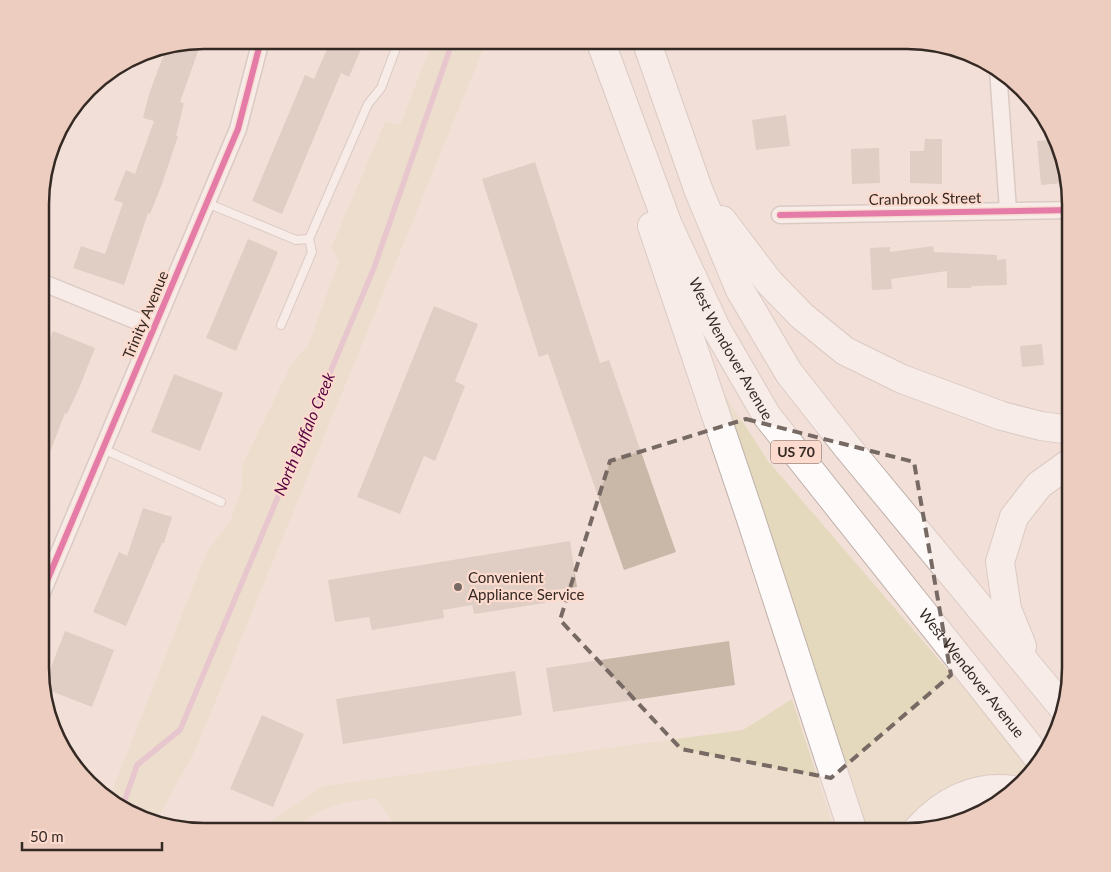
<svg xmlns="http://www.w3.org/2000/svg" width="1111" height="872" viewBox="0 0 1111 872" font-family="Lato,sans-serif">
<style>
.green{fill:#e4d9bc}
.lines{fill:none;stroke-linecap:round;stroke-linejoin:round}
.stream{stroke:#dca6c0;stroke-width:5.5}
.building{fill:#c9b7a8}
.lane-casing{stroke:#beb0aa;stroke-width:10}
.street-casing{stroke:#beb0aa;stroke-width:19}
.highway-casing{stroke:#beb0aa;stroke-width:30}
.lane{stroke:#fdfaf9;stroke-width:8}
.street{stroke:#fdfaf9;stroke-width:16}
.highway{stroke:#fdfaf9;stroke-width:28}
.cycleway-casing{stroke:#fcdbce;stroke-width:9}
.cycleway{stroke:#d6006c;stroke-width:6}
.marked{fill:none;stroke:#776963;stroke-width:4;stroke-dasharray:10 6;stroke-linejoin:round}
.poi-dot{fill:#776963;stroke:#fcdbce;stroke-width:2}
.labels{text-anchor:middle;stroke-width:4.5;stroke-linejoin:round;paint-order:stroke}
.shield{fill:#fcdbce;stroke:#715e57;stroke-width:1}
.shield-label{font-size:14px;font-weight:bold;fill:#352924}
.street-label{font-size:15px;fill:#352924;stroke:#fcdbce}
.poi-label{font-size:15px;fill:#352924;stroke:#fcdbce;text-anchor:start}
.water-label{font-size:16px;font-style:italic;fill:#57033f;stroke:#fcdbce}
.rim{fill:none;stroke:#352924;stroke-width:2.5}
</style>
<rect width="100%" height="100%" fill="#f2e0d8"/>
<!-- green -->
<g class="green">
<path d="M433,40H487L195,751L155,823L141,820L109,799L207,551L230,522L242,488V466L292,363L308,346L339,261L331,248L385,122L400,125Z"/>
<path d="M726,396L768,461L1034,770L1030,776L1022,782L916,812L902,832H861L722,398Z"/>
<path d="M792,699L835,832H399L376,798L347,802L320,811L286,832H255L324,786L743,730Z"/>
</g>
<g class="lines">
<!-- stream -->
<path class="stream" d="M122,808L137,765L180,730L374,268L453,40"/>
</g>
<!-- building -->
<g class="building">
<path d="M202,40L180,102L184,103L176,136H178L162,184L150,214L148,213L124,285L73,268L81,246L105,254L123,203L114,200L126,170L135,174L154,121L143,118L149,94L167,46Z"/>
<path d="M331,40H365L349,77L341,73L282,214L252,201L305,75L314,79Z"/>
<path d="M786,115L790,146L756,150L752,120Z"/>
<path d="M925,139H942V184L910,183V151H924Z"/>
<path d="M1056,140L1062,165L1064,183L1041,185L1037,141Z"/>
<path d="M879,148L880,183L852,184L851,149Z"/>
<path d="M535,162L600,363L609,360L676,552L624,570L548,354L539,357L482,179Z"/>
<path d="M248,239L278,252L236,351L206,338Z"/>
<path d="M933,246L934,252L997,255V260L1006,259L1007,285L972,286L971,288H947V271L891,279L892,289L872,290L870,248L890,247V252Z"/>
<path d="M434,306L478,324L455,381L465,386L435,461L424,456L400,514L357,497Z"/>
<path d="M53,331L95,348L80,386L67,414L65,413L42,473L41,472V362Z"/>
<path d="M1042,344L1044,365L1022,367L1020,346Z"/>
<path d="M174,374L223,393L200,451L151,432Z"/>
<path d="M143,508L172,517L164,543H162L126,626L93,612L119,552L127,556Z"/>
<path d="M570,541L577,587L543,592L545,603L474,614L472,605L443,610L444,618L372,630L369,617L335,622L328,580Z"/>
<path d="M65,631L114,650L92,707L43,688Z"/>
<path d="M729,641L735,685L553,712L546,668Z"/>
<path d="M515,671L522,715L343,744L336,699Z"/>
<path d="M262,715L304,734L273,807L230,789Z"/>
</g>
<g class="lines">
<!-- lane casing -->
<g class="lane-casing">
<g id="lane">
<path d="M207,203L296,240L309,239"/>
<path d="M281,325L312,252L309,239L368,104L381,88L399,40"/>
<path d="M103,449L221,502"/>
</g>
</g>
<!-- street casing -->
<g class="street-casing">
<g id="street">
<path d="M998,70L1008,210"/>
<path d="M780,215L1071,210"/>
<path d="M41,282L154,328"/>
<path d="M41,595L238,129L261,40"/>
</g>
</g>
<!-- highway casing -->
<g class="highway-casing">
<g id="highway">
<path id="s1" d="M600,40L668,225L716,328L767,416L1040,760"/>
<path d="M646,40L698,189L740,290L789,373L848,448L1064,709"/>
<path d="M722,220L769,282L802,316L845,351L902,379L1002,416L1041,426L1071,430"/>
<path d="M652,226L750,516L853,832"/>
<path d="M1022,646L1007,609L1000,562L1014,517L1039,485L1071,462"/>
<path d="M917,830C942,802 974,785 1012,790"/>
</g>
</g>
<!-- lane -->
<use href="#lane" class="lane"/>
<!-- street -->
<use href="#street" class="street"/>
<!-- highway -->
<use href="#highway" class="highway"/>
<!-- cycleway casing -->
<g class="cycleway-casing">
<g id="cycleway">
<path d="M780,215L1071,210"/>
<path d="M41,595L238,129L261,40"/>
</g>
</g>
<!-- cycleway -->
<use href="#cycleway" class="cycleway"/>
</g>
<!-- marked area -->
<path d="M0 0H1111V872H0ZM746,419L914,462L951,675L831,778L681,749L560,620L610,461Z" fill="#f2e0d8" fill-opacity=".55" fill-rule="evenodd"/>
<path class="marked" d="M746,419L914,462L951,675L831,778L681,749L560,620L610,461Z"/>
<!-- markers -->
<circle class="poi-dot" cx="458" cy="587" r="5"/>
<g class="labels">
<!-- shield labels -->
<rect class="shield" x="771" y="440.5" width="50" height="23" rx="4"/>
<g class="shield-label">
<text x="796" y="457">US 70</text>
</g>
<!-- street labels -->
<g class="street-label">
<text transform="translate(925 199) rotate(-1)" y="5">Cranbrook Street</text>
<text transform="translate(146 315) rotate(-67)" y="5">Trinity Avenue</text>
<text dy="5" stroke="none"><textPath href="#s1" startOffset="336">West Wendover Avenue</textPath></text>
<text dy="5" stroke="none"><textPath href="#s1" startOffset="741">West Wendover Avenue</textPath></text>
</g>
<!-- poi labels -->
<g class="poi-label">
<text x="468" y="583">Convenient<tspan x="468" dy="17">Appliance Service</tspan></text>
</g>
<!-- water labels -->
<g class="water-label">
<text transform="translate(304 434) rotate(-67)" y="6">North Buffalo Creek</text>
</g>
</g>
<!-- crop -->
<path d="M0 0H1111V872H0ZM204 49H907A155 155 0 0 1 1062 204V668A155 155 0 0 1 907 823H204A155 155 0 0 1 49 668V204A155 155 0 0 1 204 49Z" fill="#eccdc0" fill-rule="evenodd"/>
<path class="rim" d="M204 49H907A155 155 0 0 1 1062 204V668A155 155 0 0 1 907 823H204A155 155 0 0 1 49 668V204A155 155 0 0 1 204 49Z"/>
<!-- scale -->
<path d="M22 842v8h140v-8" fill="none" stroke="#352924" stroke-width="2.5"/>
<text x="30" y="842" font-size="15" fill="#352924" stroke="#fcdbce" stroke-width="4" paint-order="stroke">50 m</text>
</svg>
